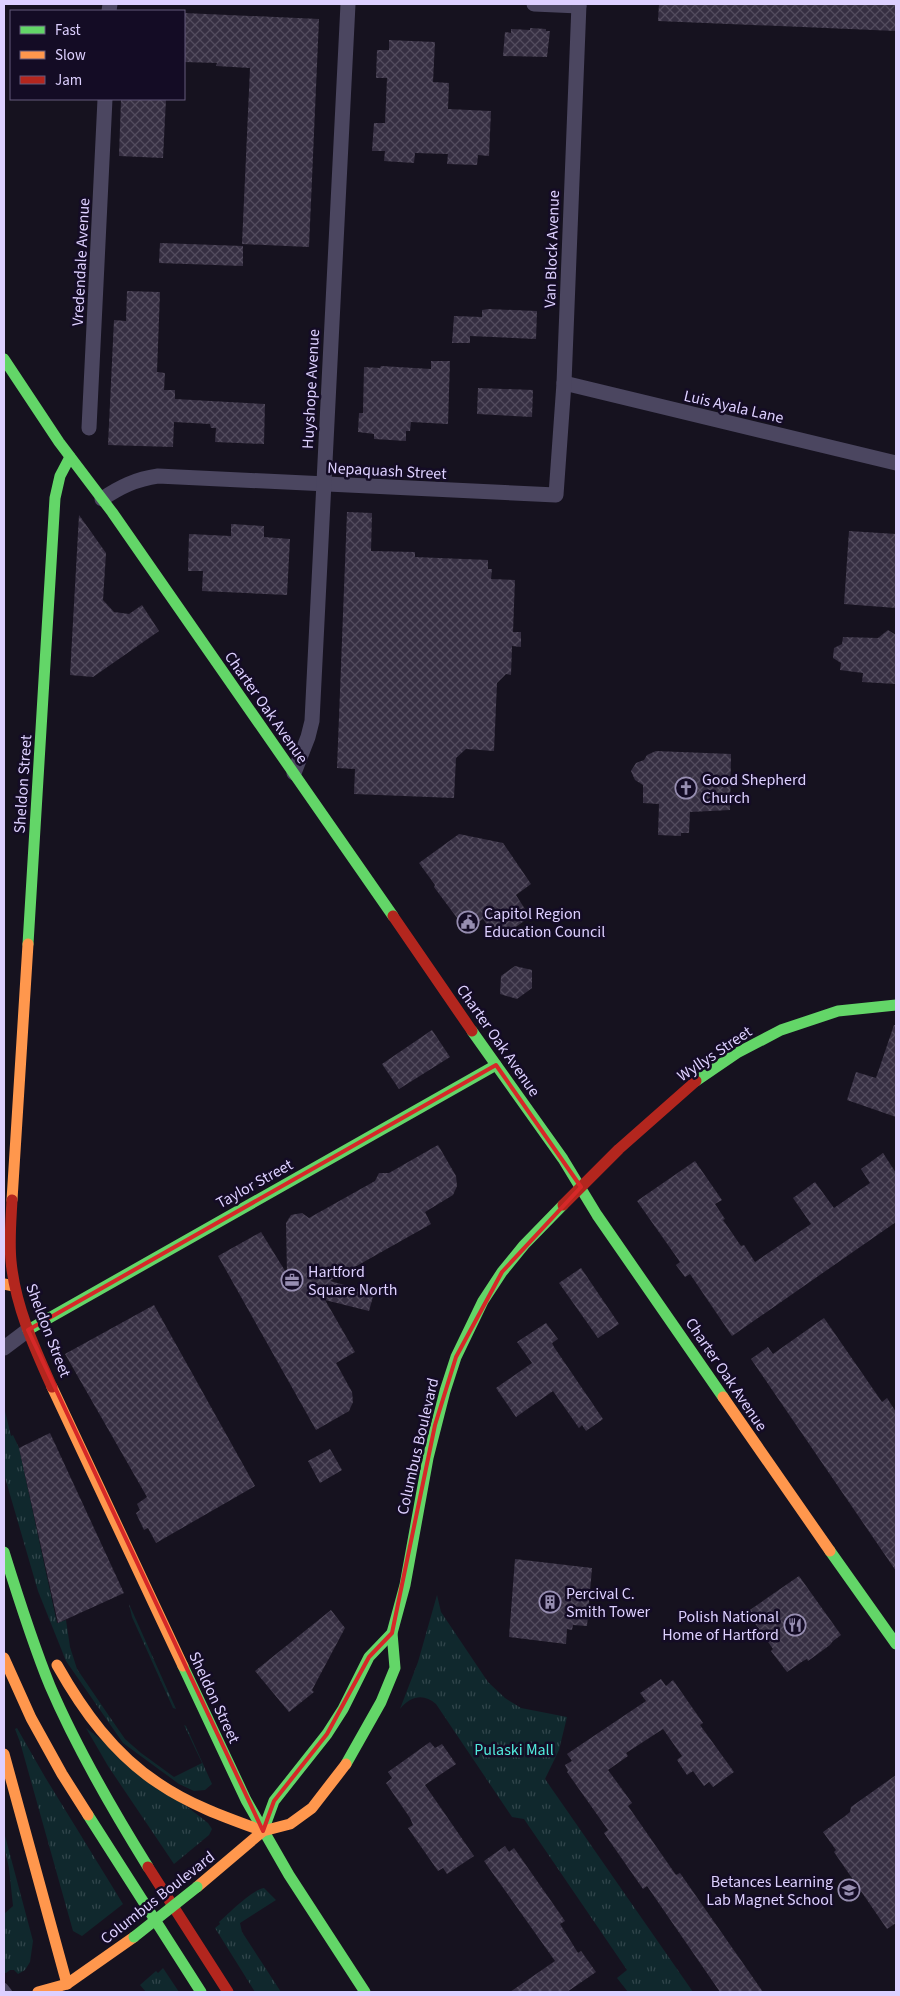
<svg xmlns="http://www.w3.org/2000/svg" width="900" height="1996" viewBox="0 0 900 1996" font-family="'Source Sans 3',sans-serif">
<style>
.grass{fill:url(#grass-tufts)}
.building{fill:url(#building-cross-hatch)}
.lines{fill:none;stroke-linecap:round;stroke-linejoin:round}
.lane{stroke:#4b4660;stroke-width:8}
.street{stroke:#4b4660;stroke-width:15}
.fast{stroke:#63d668;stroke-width:11}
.slow{stroke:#ff974d;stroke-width:11}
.jam{stroke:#b3261e;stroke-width:11}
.fast-bridge{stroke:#63d668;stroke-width:11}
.marked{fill:none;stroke:#d62828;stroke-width:4;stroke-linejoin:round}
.labels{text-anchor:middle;stroke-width:5;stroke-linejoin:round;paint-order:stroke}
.street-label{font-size:16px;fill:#ddd0ff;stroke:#140c25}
.poi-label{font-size:16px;fill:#ddd0ff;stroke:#140c25;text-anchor:start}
.park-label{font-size:16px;fill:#51eadc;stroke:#140c25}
</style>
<defs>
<pattern id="grass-tufts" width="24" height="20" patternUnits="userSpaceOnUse" patternTransform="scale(1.25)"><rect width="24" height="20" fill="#10282d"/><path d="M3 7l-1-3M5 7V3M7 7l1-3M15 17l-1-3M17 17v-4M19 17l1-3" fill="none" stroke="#32464c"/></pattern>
<pattern id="building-cross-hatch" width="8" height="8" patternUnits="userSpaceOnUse" patternTransform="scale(1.25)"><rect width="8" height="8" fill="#362f42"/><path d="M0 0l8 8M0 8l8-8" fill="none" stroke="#534c5e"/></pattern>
</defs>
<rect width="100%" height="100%" fill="#16121f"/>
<!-- grass -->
<g class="grass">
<path d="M4,1407L11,1436L13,1435L19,1448L57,1623L66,1620L70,1647L77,1669L107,1713L125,1739L141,1753L174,1777L202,1763L184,1725L186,1726L212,1784L205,1790L194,1791L179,1784L123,1743L66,1661L38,1591L4,1474Z"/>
<path d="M437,1595L441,1612L488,1682L505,1698L521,1708L567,1717L559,1750L545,1779L693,1992H628L617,1978L627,1970L524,1819L512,1817L436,1704C424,1693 410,1696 400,1709L418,1662Z"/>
<path d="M129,1604L176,1709L173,1708L132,1617Z"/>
<path d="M17,1728L45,1777L123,1904L82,1936L73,1931L20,1742L15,1729Z"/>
<path d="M86,1728L208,1823L212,1829L209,1835L174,1864L108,1766Z"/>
<path d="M4,1832L33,1941L30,1962L25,1970L18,1974L14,1970H10L6,1973H4V1914L13,1906L9,1868L4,1846Z"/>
<path d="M264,1888L276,1900L240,1923L242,1932L281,1992H255L215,1928L220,1924L219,1922C229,1913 252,1890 264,1888Z"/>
<path d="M163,1968L179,1992H146L140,1985L156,1971L158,1973Z"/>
</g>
<!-- building -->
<g class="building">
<path d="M659,4H896V31L658,21Z"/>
<path d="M184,13L319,19L309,247L242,244L250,68L216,66L217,63L184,62Z"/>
<path d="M530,28L546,29V31H550L547,57L503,56L505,32L511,33V29L530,30Z"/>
<path d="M389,40L435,42L433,82L449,83L448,109L491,111L489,156L478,155L477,165L447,164L448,154L415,153L414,163L384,161L385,151H372L374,123H385L387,78H376L377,50H389Z"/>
<path d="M121,99H166L163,158L119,156Z"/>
<path d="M160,243L243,246V266L159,263Z"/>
<path d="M127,291L160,292L157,372L165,373L164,390H175V399L265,404L264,444L215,442L216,428H211L210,424L174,422L173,447L108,445L114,320L126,321Z"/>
<path d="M489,309L537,311L536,339L470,336V343H452L454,316L482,317V310Z"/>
<path d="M431,361H450L448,424L411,422L410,431H406V441L374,439V434L358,432L359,413H363L364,367L380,368L381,366L431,369Z"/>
<path d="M478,388L533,390L532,417L477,414Z"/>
<path d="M347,512L372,513L371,551L415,552V557L488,560V569H492L491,579L515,580L513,632H521V647L512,646L511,675L506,674L497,683L494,751L466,749L456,758L454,798L354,794L355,769L337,768Z"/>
<path d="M79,515L106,553L103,600L114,612L129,614L142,605L159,631L93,677L70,675Z"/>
<path d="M231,524L264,526V537L290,539L287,595L202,591L203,571H188L189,534L231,536Z"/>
<path d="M849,531L896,534V608L844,604Z"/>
<path d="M888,630L896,635V684L862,682L863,673L840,670L841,663L833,658L834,648L842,644L843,637L878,638Z"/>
<path d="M656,751L731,754L730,810L690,812L689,833H681V836L658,835L659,804L643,803V785L635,780L631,771L636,763L644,760L647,755Z"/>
<path d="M459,834L503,843L531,884L516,895L530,917L497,940L483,919L466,930L434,887L435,885L419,863Z"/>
<path d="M515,966L532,970V988L517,999L500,994L501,976Z"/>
<path d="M894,1025H896V1117L847,1100L856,1072L876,1078Z"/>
<path d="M432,1030L450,1057L399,1089L382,1064Z"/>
<path d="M438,1145L456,1176L457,1186L453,1195L425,1212L431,1224L330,1281L374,1293L369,1311L325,1300L355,1352L336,1363L352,1392L353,1402L349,1411L316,1430L218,1256L261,1232L287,1274L286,1223L291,1215L302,1213L309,1218L375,1181L379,1173H389Z"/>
<path d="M883,1153L896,1173V1222L732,1336L690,1274L685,1277L676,1265L680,1262L637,1201L695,1161L722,1200L715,1204L725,1219L723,1220L741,1246L744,1245L755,1262L811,1224L793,1198L815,1182L834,1208L870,1183L861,1169Z"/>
<path d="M581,1268L619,1324L598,1338L559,1283Z"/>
<path d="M154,1305L255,1486L156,1543L148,1528L144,1530L136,1513L140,1510L137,1504L147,1497L65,1354Z"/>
<path d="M824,1318L882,1402L887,1398L896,1412V1571L751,1359L768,1347L773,1354Z"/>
<path d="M546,1323L558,1339L552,1343L554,1347L603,1419L586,1431L582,1425L579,1428L553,1391L516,1417L496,1388L532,1363L517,1342Z"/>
<path d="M50,1433L124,1593L58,1623L19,1448Z"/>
<path d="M330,1449L342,1470L320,1483L308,1461Z"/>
<path d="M515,1559L592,1568L587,1626L573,1625L572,1630L567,1629L566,1644L509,1637Z"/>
<path d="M799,1576L841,1635L833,1641L830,1645L808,1661L807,1659L803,1661L787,1672L771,1651L773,1649L747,1612Z"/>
<path d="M331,1610L345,1628L312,1690L314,1692L289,1712L255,1671Z"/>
<path d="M661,1679L666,1686L673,1680L703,1723L700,1725L734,1772L713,1787L709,1782L704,1786L693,1771L687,1775L677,1760L682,1756L663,1729L626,1753L628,1756L608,1770L632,1803L628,1806L676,1875L680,1873L763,1992H720L647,1886L643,1889L604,1833L608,1830L567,1772L568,1771L565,1765L572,1761L567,1754L646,1701L640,1693Z"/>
<path d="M430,1742L435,1748L442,1744L456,1764L425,1785L474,1856L447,1874L443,1868L438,1871L408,1828L413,1825L410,1818L386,1783L392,1778L388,1772Z"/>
<path d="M896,1775V1923L887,1929L834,1852L836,1850L823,1832L844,1817L850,1812L851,1807Z"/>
<path d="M505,1846L509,1852L514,1848L565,1921L560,1924L578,1953L581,1951L596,1972L567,1992H510L555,1961L484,1861Z"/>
</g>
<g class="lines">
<!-- lane -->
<path class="lane" d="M4,1987L8,1992"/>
<!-- street -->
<g class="street">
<path d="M534,4L579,6"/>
<path d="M109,11L110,4"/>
<path d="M564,383L896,463"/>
<path d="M89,428L105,99"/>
<path d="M102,499C120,487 136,479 158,476L556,495L564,383L579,4"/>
<path d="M294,773L308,737L312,721L348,4"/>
<path d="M4,1348L28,1330"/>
</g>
<!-- fast -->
<g class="fast">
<path d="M4,359L59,442L112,512L393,916"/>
<path d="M28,944L55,498L60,476L70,457"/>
<path d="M472,1031L563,1159L597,1215L723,1397"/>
<path d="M696,1081L737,1053L781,1030L838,1011L896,1005"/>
<path d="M28,1330L496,1065"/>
<path d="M830,1551L896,1644"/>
<path d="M4,1552C18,1597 32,1642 50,1686C77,1749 112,1809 148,1867"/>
<path d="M183,1666L246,1800L289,1875L365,1992"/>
<path d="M346,1764L381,1702L395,1668L392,1633L405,1585L428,1458L445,1391L456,1357L483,1301L502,1272L524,1245L563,1205"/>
<path d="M88,1815L201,1992"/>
<path d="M263,1831L274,1801L327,1734L343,1709L369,1657L392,1633"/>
</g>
<!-- slow -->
<g class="slow">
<path d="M12,1200L28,944"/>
<path d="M4,1284L14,1286"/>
<path d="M52,1387L183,1666"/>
<path d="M723,1397L830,1551"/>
<path d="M4,1658L31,1718L62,1774L88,1815"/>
<path d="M57,1665C83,1711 114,1754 158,1783C190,1805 227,1818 263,1831"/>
<path d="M4,1754L67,1984"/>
<path d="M197,1887L263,1831L290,1824L312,1808L346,1764"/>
<path d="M38,1992L67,1984L134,1937"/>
</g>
<!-- jam -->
<g class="jam">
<path d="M393,916L472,1031"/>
<path d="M12,1200C11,1220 9,1241 11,1261C15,1305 34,1347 52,1387"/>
<path d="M563,1205L619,1149L696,1081"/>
<path d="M148,1867L228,1992"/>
</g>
<!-- fast-bridge -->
<path class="fast-bridge" d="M134,1937L197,1887"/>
</g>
<!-- marked area -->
<path class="marked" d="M496,1065L581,1187L502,1272L456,1357L435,1425L392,1633L369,1657L327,1734L274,1801L263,1831L28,1330Z"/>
<!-- icons -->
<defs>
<g id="church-ring" transform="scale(1.125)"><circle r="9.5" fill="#140c25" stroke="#978eb1" stroke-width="1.5"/><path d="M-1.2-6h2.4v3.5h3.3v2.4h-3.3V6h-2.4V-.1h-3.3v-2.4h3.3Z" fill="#978eb1"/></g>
<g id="civic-ring" transform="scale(1.125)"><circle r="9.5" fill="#140c25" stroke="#978eb1" stroke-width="1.5"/><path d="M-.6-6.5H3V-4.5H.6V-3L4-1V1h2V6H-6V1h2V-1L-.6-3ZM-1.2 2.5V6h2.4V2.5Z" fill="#978eb1"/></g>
<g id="office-ring" transform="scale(1.125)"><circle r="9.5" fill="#140c25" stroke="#978eb1" stroke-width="1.5"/><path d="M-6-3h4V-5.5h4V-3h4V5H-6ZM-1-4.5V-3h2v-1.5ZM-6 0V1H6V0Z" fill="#978eb1"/></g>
<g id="building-ring" transform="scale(1.125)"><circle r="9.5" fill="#140c25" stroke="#978eb1" stroke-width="1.5"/><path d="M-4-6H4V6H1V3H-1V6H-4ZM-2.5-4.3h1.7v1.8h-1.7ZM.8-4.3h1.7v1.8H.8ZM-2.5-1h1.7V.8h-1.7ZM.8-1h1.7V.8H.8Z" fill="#978eb1"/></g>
<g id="restaurant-ring" transform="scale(1.125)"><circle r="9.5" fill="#140c25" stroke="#978eb1" stroke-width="1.5"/><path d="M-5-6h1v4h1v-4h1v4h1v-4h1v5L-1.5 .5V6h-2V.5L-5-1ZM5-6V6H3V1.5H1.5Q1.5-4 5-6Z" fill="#978eb1"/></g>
<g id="school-ring" transform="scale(1.125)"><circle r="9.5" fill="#140c25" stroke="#978eb1" stroke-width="1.5"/><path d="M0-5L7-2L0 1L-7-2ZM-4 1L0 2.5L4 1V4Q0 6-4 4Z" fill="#978eb1"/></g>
</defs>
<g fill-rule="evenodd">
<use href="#church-ring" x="686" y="788"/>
<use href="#civic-ring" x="468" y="922"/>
<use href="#office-ring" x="292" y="1280"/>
<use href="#building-ring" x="550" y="1602"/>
<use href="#restaurant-ring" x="795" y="1625"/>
<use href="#school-ring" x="849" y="1890"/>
</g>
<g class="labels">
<!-- street labels -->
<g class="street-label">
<text transform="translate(551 249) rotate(-88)" y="6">Van Block Avenue</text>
<text transform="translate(80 262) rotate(-87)" y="6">Vredendale Avenue</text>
<text transform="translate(310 389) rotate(-87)" y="6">Huyshope Avenue</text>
<text transform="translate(734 406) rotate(13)" y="6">Luis Ayala Lane</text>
<text transform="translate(387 470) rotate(3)" y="6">Nepaquash Street</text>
<text transform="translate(267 707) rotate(55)" y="6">Charter Oak Avenue</text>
<text transform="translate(22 784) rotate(-86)" y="6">Sheldon Street</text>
<text transform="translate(499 1040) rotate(55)" y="6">Charter Oak Avenue</text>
<text transform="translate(714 1053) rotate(-34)" y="6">Wyllys Street</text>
<text transform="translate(254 1183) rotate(-29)" y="6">Taylor Street</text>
<text transform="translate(49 1330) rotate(69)" y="6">Sheldon Street</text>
<text transform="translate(727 1374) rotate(56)" y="6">Charter Oak Avenue</text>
<text transform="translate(417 1446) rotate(-77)" y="6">Columbus Boulevard</text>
<text transform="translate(215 1697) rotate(65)" y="6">Sheldon Street</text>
<text transform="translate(157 1897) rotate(-38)" y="6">Columbus Boulevard</text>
</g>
<!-- poi labels -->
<g class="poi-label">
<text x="702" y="785">Good Shepherd<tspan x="702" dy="18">Church</tspan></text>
<text x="484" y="919">Capitol Region<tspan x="484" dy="18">Education Council</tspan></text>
<text x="308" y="1277">Hartford<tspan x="308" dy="18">Square North</tspan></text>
<text x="566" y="1599">Percival C.<tspan x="566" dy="18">Smith Tower</tspan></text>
<text x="779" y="1622" text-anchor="end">Polish National<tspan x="779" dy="18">Home of Hartford</tspan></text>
<text x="833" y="1887" text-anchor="end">Betances Learning<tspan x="833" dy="18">Lab Magnet School</tspan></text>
</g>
<!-- park labels -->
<g class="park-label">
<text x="514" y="1755">Pulaski Mall</text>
</g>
</g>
<!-- border -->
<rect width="900" height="1996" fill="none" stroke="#ddd0ff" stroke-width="10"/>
<!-- legend -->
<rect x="10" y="10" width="175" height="90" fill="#140c25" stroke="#645a7c"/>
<rect x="20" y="26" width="25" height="8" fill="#63d668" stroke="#645a7c"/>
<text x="55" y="35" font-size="15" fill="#ddd0ff">Fast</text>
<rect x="20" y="51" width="25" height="8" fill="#ff974d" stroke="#645a7c"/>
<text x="55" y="60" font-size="15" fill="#ddd0ff">Slow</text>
<rect x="20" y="76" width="25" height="8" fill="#b3261e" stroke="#645a7c"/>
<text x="55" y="85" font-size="15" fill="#ddd0ff">Jam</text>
</svg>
